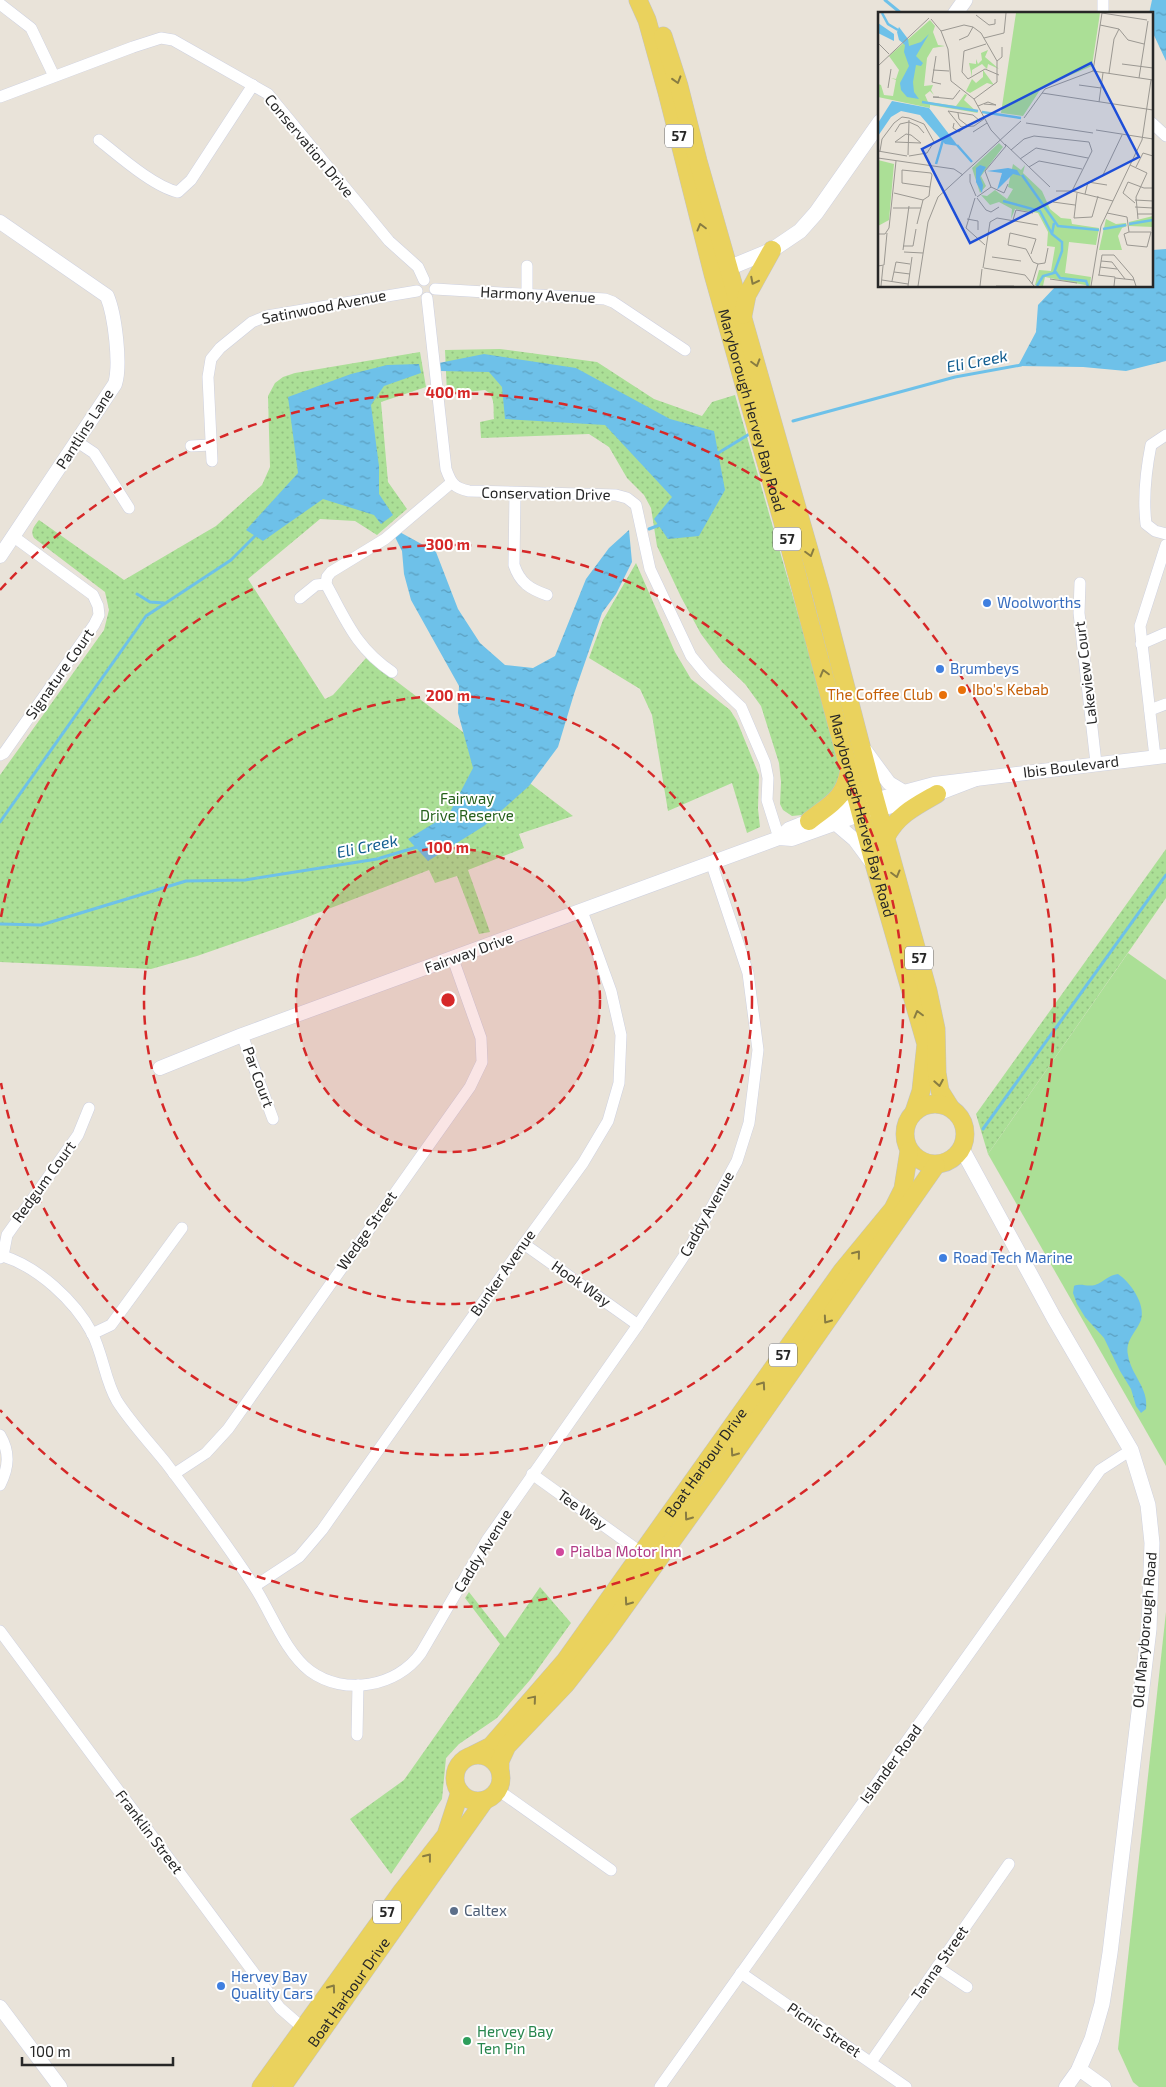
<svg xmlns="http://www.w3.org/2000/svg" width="1166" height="2087" viewBox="0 0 1166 2087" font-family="'Exo 2',sans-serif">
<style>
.grass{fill:#abdf96}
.park{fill:url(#park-dots)}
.water{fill:url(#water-ripples)}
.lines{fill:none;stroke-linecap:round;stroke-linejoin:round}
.stream{stroke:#6ec1e9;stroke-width:3}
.minor-casing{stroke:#ced1e0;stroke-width:12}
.tertiary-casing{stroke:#ced1e0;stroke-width:15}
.secondary-casing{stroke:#ced1e0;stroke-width:16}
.primary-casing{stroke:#c3c3c3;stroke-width:19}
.minor{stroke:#fff;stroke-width:11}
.tertiary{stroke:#fff;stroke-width:14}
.secondary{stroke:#fff;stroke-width:15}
.primary{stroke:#ead25d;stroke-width:18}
.oneway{stroke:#887c42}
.ring{fill:none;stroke:#d62828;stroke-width:2.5;stroke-dasharray:9 6}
.shop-dot{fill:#3f7fe0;stroke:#fff;stroke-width:2}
.food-dot{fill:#e8710a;stroke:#fff;stroke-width:2}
.hotel-dot{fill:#d1479c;stroke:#fff;stroke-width:2}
.service-dot{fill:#5c6f8a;stroke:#fff;stroke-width:2}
.leisure-dot{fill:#2e9e5b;stroke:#fff;stroke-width:2}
.labels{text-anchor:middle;stroke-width:4;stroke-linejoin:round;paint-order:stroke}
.shield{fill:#fff;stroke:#686868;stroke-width:1}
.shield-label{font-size:14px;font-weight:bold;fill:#272727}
.street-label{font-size:15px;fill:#272727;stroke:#fff}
.shop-label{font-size:15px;fill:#366cbe;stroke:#fff;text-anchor:start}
.food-label{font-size:15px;fill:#c56008;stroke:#fff;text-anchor:start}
.park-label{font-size:15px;fill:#25601b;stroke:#fff}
.hotel-label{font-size:15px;fill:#b23c85;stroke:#fff;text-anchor:start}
.service-label{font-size:15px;fill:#4e5e75;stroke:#fff;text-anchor:start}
.leisure-label{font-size:15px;fill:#27864d;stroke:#fff;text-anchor:start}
.water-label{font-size:16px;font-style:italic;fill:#125d90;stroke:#fff}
.inset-river{fill:none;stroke:#6ec1e9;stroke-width:2.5}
.inset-road{fill:none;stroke:#9b9892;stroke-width:1}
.view{fill:#1d4ed8;fill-opacity:0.15;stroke:#1d4ed8;stroke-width:2.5}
.inset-edge{fill:none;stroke:#272727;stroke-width:2.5}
.centre{fill:#d62828;stroke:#fff;stroke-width:2.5}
.ring-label{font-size:15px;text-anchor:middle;font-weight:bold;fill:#d62828;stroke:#fff;stroke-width:4;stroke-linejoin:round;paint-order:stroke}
</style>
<defs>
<pattern id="park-dots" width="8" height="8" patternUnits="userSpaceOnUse" patternTransform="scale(1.25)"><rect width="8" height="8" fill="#abdf96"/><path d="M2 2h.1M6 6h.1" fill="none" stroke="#93bf81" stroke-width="1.8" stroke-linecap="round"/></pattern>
<pattern id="water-ripples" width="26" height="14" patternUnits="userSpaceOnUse" patternTransform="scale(1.25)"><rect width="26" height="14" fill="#6ec1e9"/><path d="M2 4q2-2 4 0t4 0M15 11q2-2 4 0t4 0" fill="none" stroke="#5a9dbd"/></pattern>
</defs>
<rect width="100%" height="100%" fill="#e9e3d9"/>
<!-- grass -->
<g class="grass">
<path d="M1128,953L1166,980V1466L988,1154Z"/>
<path d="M1166,1612V2087H1139L1133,2082L1118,2049Z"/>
</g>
<!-- park -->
<g class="park">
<path d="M500,349L597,362L654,399L702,416L712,402L735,395L841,764V784L811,814L792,816L783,810L780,804L781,782L779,763L761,706L745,684L722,662L701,634L681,597L657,546L651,508L644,495L627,478L609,447L589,434L481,438L480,422L494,419C493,408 496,396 485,390L447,394L445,350Z"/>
<path d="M420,352L426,387L381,402L388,482L407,509L377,535L355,521L320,519L248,579L325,699L333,695L366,658L573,816L519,834L524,848L468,870L490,932L479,934L457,876L435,883L429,870L292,923L197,956L151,969L0,962V775L104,630L109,610L105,592L34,538C30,531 34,526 39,520L124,580L216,526L262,485L270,467L268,396L275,383L283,377L295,373Z"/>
<path d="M636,563L675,652L691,679L730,710L737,721L759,775L758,809L760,827L747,833L732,783L668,811L652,715L640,689L589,658L603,620Z"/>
<path d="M1166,849V898L988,1154L976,1114Z"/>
<path d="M540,1587L571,1623L530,1680L497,1718L459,1744L446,1758L442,1799L391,1874L350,1819L404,1780L500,1644L465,1598L469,1592L505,1638Z"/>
</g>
<!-- water -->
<g class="water">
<path d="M1152,0H1166V61L1152,31V14H1149Z"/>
<path d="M1166,249V361L1126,371L1083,367L1018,366L1036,332L1038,305L1056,286H1152V250Z"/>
<path d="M484,354L576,368L670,419L714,431L725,490L699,536L668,539L654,519L672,497L605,425L505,419L502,387L489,372L440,371L439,363Z"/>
<path d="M419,364L421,373L384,386L371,405L379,466V494L393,515L381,524L374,515L323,499L263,541L246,530L298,473L288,397L351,374L387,365Z"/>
<path d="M396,530L436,552L458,609L480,643L505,665L533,668L555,656L586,579L609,548L629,530L632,562L616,594L602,613L574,694L558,747L529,786L484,826L428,861L408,839L449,814L473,768L458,713L459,686L411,600L404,574L402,551L393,533Z"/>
<path d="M1118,1274C1130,1282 1146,1304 1141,1320C1136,1333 1125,1340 1128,1355C1131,1375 1149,1388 1146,1409L1141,1413L1136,1406L1131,1389L1120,1371L1104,1338L1085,1317L1077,1304L1073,1293L1074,1286C1081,1283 1087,1287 1095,1285C1104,1282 1108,1275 1118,1274Z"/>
</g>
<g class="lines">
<!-- stream -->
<g class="stream">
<path d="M885,0L902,14"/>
<path d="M793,421L955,377L1021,365"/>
<path d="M715,455L751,433"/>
<path d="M649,529L662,524"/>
<path d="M137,594L150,602L164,603"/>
<path d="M0,822L146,616L231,560L255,536"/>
<path d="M0,924L41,925L186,881L245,880L377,859L417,847"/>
<path d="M983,1129L1166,875"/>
</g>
<!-- minor casing -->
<g class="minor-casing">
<g id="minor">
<path d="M0,4L31,28L54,76"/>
<path d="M1103,14V0"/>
<path d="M0,97L133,47L161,38L173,40L268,94L389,241L418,267L424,280"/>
<path d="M1152,123L1166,136"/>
<path d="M99,140C118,155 154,187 178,192L191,180L253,85"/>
<path d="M527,266V293"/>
<path d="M435,289L605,299L613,302L685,350"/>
<path d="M427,298L446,469C451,483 454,488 469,491L616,495L627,498L636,505L650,569L691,656L705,673L741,707L765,763L768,778L767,800L779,838"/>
<path d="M1166,435L1151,445C1146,470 1143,498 1146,524L1155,531L1166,534"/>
<path d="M76,441L94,453L129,508"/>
<path d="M191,446L211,445"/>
<path d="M212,461L208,377L211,359L220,348L252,322L267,316L417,291"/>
<path d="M515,493L514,565C520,583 530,589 547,595"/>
<path d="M1080,583L1079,613L1096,763"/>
<path d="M300,598L316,585L326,584"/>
<path d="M1141,644L1166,633"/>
<path d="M392,672C356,648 346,620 326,584L327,577L331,572L385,539L451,483"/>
<path d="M1150,710L1166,704"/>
<path d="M0,755L4,753L94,625L99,615L98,606L93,595L14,537"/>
<path d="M1155,757L1140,626L1166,545"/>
<path d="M242,1035L273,1119"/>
<path d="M524,1244L638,1325"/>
<path d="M3,1256L7,1235L78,1135L89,1108"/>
<path d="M0,1258L3,1256C38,1267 75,1301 92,1333C103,1354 105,1381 117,1401C131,1423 150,1443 166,1463C196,1503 227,1544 254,1586C271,1612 285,1652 310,1671C344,1696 397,1687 421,1653L487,1540L638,1325L690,1247L737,1161L749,1123L758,1050L748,973L711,862"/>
<path d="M92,1334L111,1325L182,1228"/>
<path d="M0,1435C10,1452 9,1467 0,1485"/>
<path d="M174,1474L206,1453L228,1429L470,1087L482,1062L481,1038L453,959"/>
<path d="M532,1474L646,1556"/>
<path d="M255,1586L299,1557L322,1530L524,1244L583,1163L608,1121L619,1083L621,1035L611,991L582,911"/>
<path d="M0,1631L280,2008L303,2028"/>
<path d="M357,1735L358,1685"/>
<path d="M498,1790L611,1870"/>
<path d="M937,1967L967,1987"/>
<path d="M741,1973L906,2087"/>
<path d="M871,2062L1009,1864"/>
<path d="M660,2087L1100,1470L1131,1450"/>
</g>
</g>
<!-- tertiary casing -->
<g class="tertiary-casing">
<g id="tertiary">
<path d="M0,222L107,296C115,315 121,365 115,384L0,556"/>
<path d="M864,749L889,783L904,792"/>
<path d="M835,823L855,840L872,863"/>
<path d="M779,838L789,829L809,821L859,804L934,784L1166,756"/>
<path d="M160,1068L242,1035L779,838L792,839L862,814L937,794L976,779"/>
<path d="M0,2007L60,2087"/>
<path d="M1066,2087L1079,2069L1104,2087"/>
</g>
</g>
<!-- secondary casing -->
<g class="secondary-casing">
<g id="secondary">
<path d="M955,14L965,0"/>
<path d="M719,272L772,250L800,231L816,213L880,122"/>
<path d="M962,1149L1054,1318L1131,1450L1148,1505L1152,1543L1149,1629L1110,1953L1102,2004L1092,2039L1079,2069"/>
</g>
</g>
<!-- primary casing -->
<g class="primary-casing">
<g id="primary">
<path id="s1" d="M638,0L647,20L667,92L713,274L787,537L875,867L926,1044L921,1091L914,1112"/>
<path d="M663,36L679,86L698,161L821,592L873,792L928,991L936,1029L937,1073L940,1091L950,1107"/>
<path d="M743,315L747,295L772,250"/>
<path d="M809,821C830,804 844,800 849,771"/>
<path d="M886,837C897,815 916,806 937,794"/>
<circle cx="935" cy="1134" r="30"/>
<path id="s2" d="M473,1755L491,1746L565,1661L842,1271L893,1209L903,1189L909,1151"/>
<circle cx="478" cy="1778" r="23"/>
<path d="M500,1770V1761L507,1746L566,1684L605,1634L717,1478L936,1165"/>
<path d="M261,2087L402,1891L446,1835L460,1792"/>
<path id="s3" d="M282,2087L485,1800"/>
</g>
</g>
<!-- minor -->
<use href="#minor" class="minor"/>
<!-- tertiary -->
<use href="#tertiary" class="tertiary"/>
<!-- secondary -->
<use href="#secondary" class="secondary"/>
<!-- primary -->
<use href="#primary" class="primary"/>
</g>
<!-- one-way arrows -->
<defs><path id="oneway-chevron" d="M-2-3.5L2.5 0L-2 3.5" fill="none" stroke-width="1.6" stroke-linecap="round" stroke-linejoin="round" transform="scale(1.25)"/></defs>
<g class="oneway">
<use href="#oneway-chevron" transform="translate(677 80) rotate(73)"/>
<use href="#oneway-chevron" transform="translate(701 227) rotate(-105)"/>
<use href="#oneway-chevron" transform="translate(754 281) rotate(117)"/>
<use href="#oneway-chevron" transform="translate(756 363) rotate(74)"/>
<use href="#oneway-chevron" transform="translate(810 553) rotate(74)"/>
<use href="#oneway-chevron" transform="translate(824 673) rotate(-105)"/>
<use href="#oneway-chevron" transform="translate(896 874) rotate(75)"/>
<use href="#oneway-chevron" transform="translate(918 1014) rotate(-105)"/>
<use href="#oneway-chevron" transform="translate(939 1083) rotate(80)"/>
<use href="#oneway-chevron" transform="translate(857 1254) rotate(-51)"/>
<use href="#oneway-chevron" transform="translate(827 1320) rotate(125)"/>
<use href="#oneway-chevron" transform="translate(762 1385) rotate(-55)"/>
<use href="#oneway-chevron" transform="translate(734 1453) rotate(125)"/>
<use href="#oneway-chevron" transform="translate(688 1517) rotate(126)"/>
<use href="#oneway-chevron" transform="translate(628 1602) rotate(125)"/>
<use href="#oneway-chevron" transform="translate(533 1699) rotate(-50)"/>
<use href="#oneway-chevron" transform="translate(428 1857) rotate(-52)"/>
<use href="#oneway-chevron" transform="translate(332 1988) rotate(-54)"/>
</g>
<!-- distance rings -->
<circle cx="448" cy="1000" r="152" fill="#d62828" fill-opacity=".12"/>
<g class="ring">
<circle cx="448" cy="1000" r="152"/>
<circle cx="448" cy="1000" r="304"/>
<path d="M1 917A455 455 0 1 1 1 1083"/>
<path d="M0 590A607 607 0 1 1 0 1410"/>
</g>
<!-- markers -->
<g class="shop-dot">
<circle cx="987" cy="603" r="5"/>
<circle cx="940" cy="669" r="5"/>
<circle cx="943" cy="1258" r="5"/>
<circle cx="221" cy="1986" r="5"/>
</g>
<g class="food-dot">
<circle cx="962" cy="690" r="5"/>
<circle cx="943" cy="695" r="5"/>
</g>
<circle class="hotel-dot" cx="560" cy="1552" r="5"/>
<circle class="service-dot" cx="454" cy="1911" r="5"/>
<circle class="leisure-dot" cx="467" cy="2041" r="5"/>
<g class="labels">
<!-- shield labels -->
<g class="shield">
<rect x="665" y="124.5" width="28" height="23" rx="4"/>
<rect x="773" y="527.5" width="28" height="23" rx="4"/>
<rect x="905" y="946.5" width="28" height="23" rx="4"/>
<rect x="769" y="1343.5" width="28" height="23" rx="4"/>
<rect x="373" y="1900.5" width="28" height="23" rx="4"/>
</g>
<g class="shield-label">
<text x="679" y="141">57</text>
<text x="787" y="544">57</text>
<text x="919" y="963">57</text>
<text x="783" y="1360">57</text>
<text x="387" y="1917">57</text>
</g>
<!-- street labels -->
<g class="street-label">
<text transform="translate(309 146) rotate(50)" y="5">Conservation Drive</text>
<text transform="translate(538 295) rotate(3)" y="5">Harmony Avenue</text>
<text transform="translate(324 307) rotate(-11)" y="5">Satinwood Avenue</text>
<text dy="5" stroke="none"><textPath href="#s1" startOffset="426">Maryborough Hervey Bay Road</textPath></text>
<text transform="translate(85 429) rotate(-57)" y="5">Pantlins Lane</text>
<text transform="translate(546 494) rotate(1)" y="5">Conservation Drive</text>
<text transform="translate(1086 673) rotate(-97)" y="5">Lakeview Court</text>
<text transform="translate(60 674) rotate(-55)" y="5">Signature Court</text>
<text transform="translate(1071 767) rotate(-7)" y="5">Ibis Boulevard</text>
<text dy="5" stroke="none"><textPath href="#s1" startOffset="846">Maryborough Hervey Bay Road</textPath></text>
<text transform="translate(469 953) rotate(-20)" y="5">Fairway Drive</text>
<text transform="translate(258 1077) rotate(70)" y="5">Par Court</text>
<text transform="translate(44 1182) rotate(-54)" y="5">Redgum Court</text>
<text transform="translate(707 1214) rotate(-61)" y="5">Caddy Avenue</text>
<text transform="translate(367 1231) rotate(-55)" y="5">Wedge Street</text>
<text transform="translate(503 1273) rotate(-55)" y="5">Bunker Avenue</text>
<text transform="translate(581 1284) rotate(35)" y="5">Hook Way</text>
<text dy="5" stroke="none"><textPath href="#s2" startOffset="376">Boat Harbour Drive</textPath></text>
<text transform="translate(582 1510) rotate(36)" y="5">Tee Way</text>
<text transform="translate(483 1551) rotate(-58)" y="5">Caddy Avenue</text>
<text transform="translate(1145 1630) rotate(-85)" y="5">Old Maryborough Road</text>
<text transform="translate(891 1764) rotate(-54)" y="5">Islander Road</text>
<text transform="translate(149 1832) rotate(53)" y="5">Franklin Street</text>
<text transform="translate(940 1963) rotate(-55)" y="5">Tanna Street</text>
<text dy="5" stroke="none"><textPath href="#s3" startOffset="116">Boat Harbour Drive</textPath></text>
<text transform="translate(824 2030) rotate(34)" y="5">Picnic Street</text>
</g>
<!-- shop labels -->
<g class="shop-label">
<text x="997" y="608">Woolworths</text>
<text x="950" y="674">Brumbeys</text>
<text x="953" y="1263">Road Tech Marine</text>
<text x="231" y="1982">Hervey Bay<tspan x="231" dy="17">Quality Cars</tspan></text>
</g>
<!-- food labels -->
<g class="food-label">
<text x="972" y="695">Ibo's Kebab</text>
<text x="933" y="700" text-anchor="end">The Coffee Club</text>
</g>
<!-- park labels -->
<g class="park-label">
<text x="467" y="804">Fairway<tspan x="467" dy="17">Drive Reserve</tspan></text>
</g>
<!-- hotel labels -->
<g class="hotel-label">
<text x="570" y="1557">Pialba Motor Inn</text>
</g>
<!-- service labels -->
<g class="service-label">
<text x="464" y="1916">Caltex</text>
</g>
<!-- leisure labels -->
<g class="leisure-label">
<text x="477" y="2037">Hervey Bay<tspan x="477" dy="17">Ten Pin</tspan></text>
</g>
<!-- water labels -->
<g class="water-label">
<text transform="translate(977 361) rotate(-11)" y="6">Eli Creek</text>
<text transform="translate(367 846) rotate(-12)" y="6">Eli Creek</text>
</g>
</g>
<!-- overview -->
<g transform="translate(878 12)">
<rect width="275" height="275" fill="#e9e3d9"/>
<path d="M138,1H222L214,54L164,75L145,104L123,101Z" fill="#abdf96"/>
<path d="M0,148L16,152L11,208L0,214Z" fill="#abdf96"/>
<path d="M52,8L57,14L55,20L60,33L67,34L55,36L49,46L46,74L55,73L53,78L56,83L52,79L47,83L50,90L78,94L87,82L89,83L86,88L100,101L52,93V96L0,85V72L3,73L6,83L15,84L18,68L13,66L18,67L21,58L11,44ZM110,38L107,45L121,57L110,52L109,57L104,52L94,58V65L91,51L98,52V47L100,52L104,48L103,41ZM105,58L116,73L109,71L92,81L88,79L94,67L98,71L105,65ZM121,131L125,135L103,164L108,174L102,181L94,156ZM135,152L143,158L147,153L145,161L164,179L172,197L183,206L193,207L194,212L221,216L218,233L191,230L187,261L213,265L212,274L167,265L165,274L157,273L161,258L173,259L177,235L169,234L170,220L160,201L137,197L133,207L134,197L121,190L112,193L103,183L109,184L117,178L129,187L135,177L130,175ZM275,204V215L251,214V210ZM228,207L238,212L248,211L249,214L244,216L240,224L244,238H221Z" fill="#abdf96"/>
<path d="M0,11L16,22V29L0,21ZM21,15L30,27L31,34L43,30L51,22L38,44L45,51L43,54L38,53L35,70L36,80L41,87L29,85L23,78L22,71L31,54L26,40L27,33L21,28L19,20ZM14,89L51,96L80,134L67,132L42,103L23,99L13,105L0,124V111ZM102,153L108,155L102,165L105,173L104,181L98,170V156ZM130,156L139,158L143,164L135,162L119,178L124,161L109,159Z" fill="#6ec1e9"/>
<path class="inset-river" d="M4,1L10,12L20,18M44,90L100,99M104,100L143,106M79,133L94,150M58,152L65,128M144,163L180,214L221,218M125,189L162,199L174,222M251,212L275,208M225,217L248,213M177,259L182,266L208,269L210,274M159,274L165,264L176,261L184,239V230L174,222L176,211"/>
<path class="inset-road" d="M224,1L215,59L275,68M224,1L269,8M98,3L111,13L117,12V7M53,7L63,19L70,37L73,69L96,87L113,118L128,134M222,13L241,17L250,28L266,32M63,19L86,13L95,15L103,21L119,49V70L96,87M106,26L126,21L128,1M81,28L90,24L95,15M0,31L11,42M108,32L86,39L84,60L90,67L107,57L121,63M58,44L54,70L63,72M119,49L124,45V35M244,52L275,56M0,54L51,6M55,58L71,59M231,61L236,27L241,17M261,66L270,9M201,73L223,76M10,76L13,57M164,81L275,98M61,85H55L75,87L82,78M221,90L225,61M100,94L110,90L118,93L106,92M80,101L81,107L90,114M146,106L167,77L215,59M102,109L95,103L70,99L83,115L96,114L106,107M76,111L75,116L81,120L87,115M148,111L215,121M218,118L275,127M17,120L22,112L31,110L40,114L46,121M95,120L109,111M28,122L33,123L43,131L17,130ZM127,132L172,175M133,138L146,127L156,124L211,130L214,139L194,179L235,189M0,139L29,144M2,139L4,127L16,111L24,105L31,106L46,112L56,130L49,141L31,144M30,143L31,108M0,146L76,157L85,163M142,147L158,136L210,146M252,153L269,161L258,185L260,207M151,155L161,149L204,157M258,155L265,141L275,144M92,162V170L98,184M224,165L244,123M113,175L126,181L130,172M178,179H194M16,181L45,188L39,212M199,181L196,206L214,205L220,184M207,182L210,170L229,173M99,185L113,175L107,159L128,134M97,186L88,216L107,233M99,186L108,198L113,200L121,195M45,188L51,184L52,175L54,163L53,161L24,158V171L52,175M257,188L275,189M175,190L197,193M257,191L245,181L250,170L266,176H275M257,195L275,196M15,196H43M229,201L249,205L251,220H273L269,235L249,233L246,222L251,220M259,202H275M89,207L100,209V218M135,208L138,198L155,201M0,222H7L11,216L18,149M25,234H35L38,217M25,238L31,194M26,240L45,241M153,242L158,227L132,221L130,233L148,237L155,250L160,252M114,245L143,249M223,249L234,250L247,267M160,252L167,251L170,236M0,254L6,253L9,221M222,255L239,257M105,256L112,210L119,206L160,213M106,256L147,263L156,274M16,260L32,262M220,263L237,265L236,274M221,263L224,243H236L255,265L258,274M237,266L256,268M172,267L199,271M4,268L30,272M14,269L18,250L32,252M154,272L160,252M3,274L5,254M30,274L34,245M40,274L50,210L60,185L143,109M102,274L104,257M118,274H136M213,274L223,214L264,128L273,68"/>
<path class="view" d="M213,51L261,145L92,231L44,137Z"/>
<rect width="275" height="275" class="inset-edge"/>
</g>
<circle cx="448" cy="1000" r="8" class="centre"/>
<g class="ring-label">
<text x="448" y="398">400 m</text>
<text x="448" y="550">300 m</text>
<text x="448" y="701">200 m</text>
<text x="448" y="853">100 m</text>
</g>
<!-- scale -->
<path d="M22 2057v8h151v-8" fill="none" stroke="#272727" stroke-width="2.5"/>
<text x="30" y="2057" font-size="15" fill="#272727" stroke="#ffffff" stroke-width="4" paint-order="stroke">100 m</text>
</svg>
